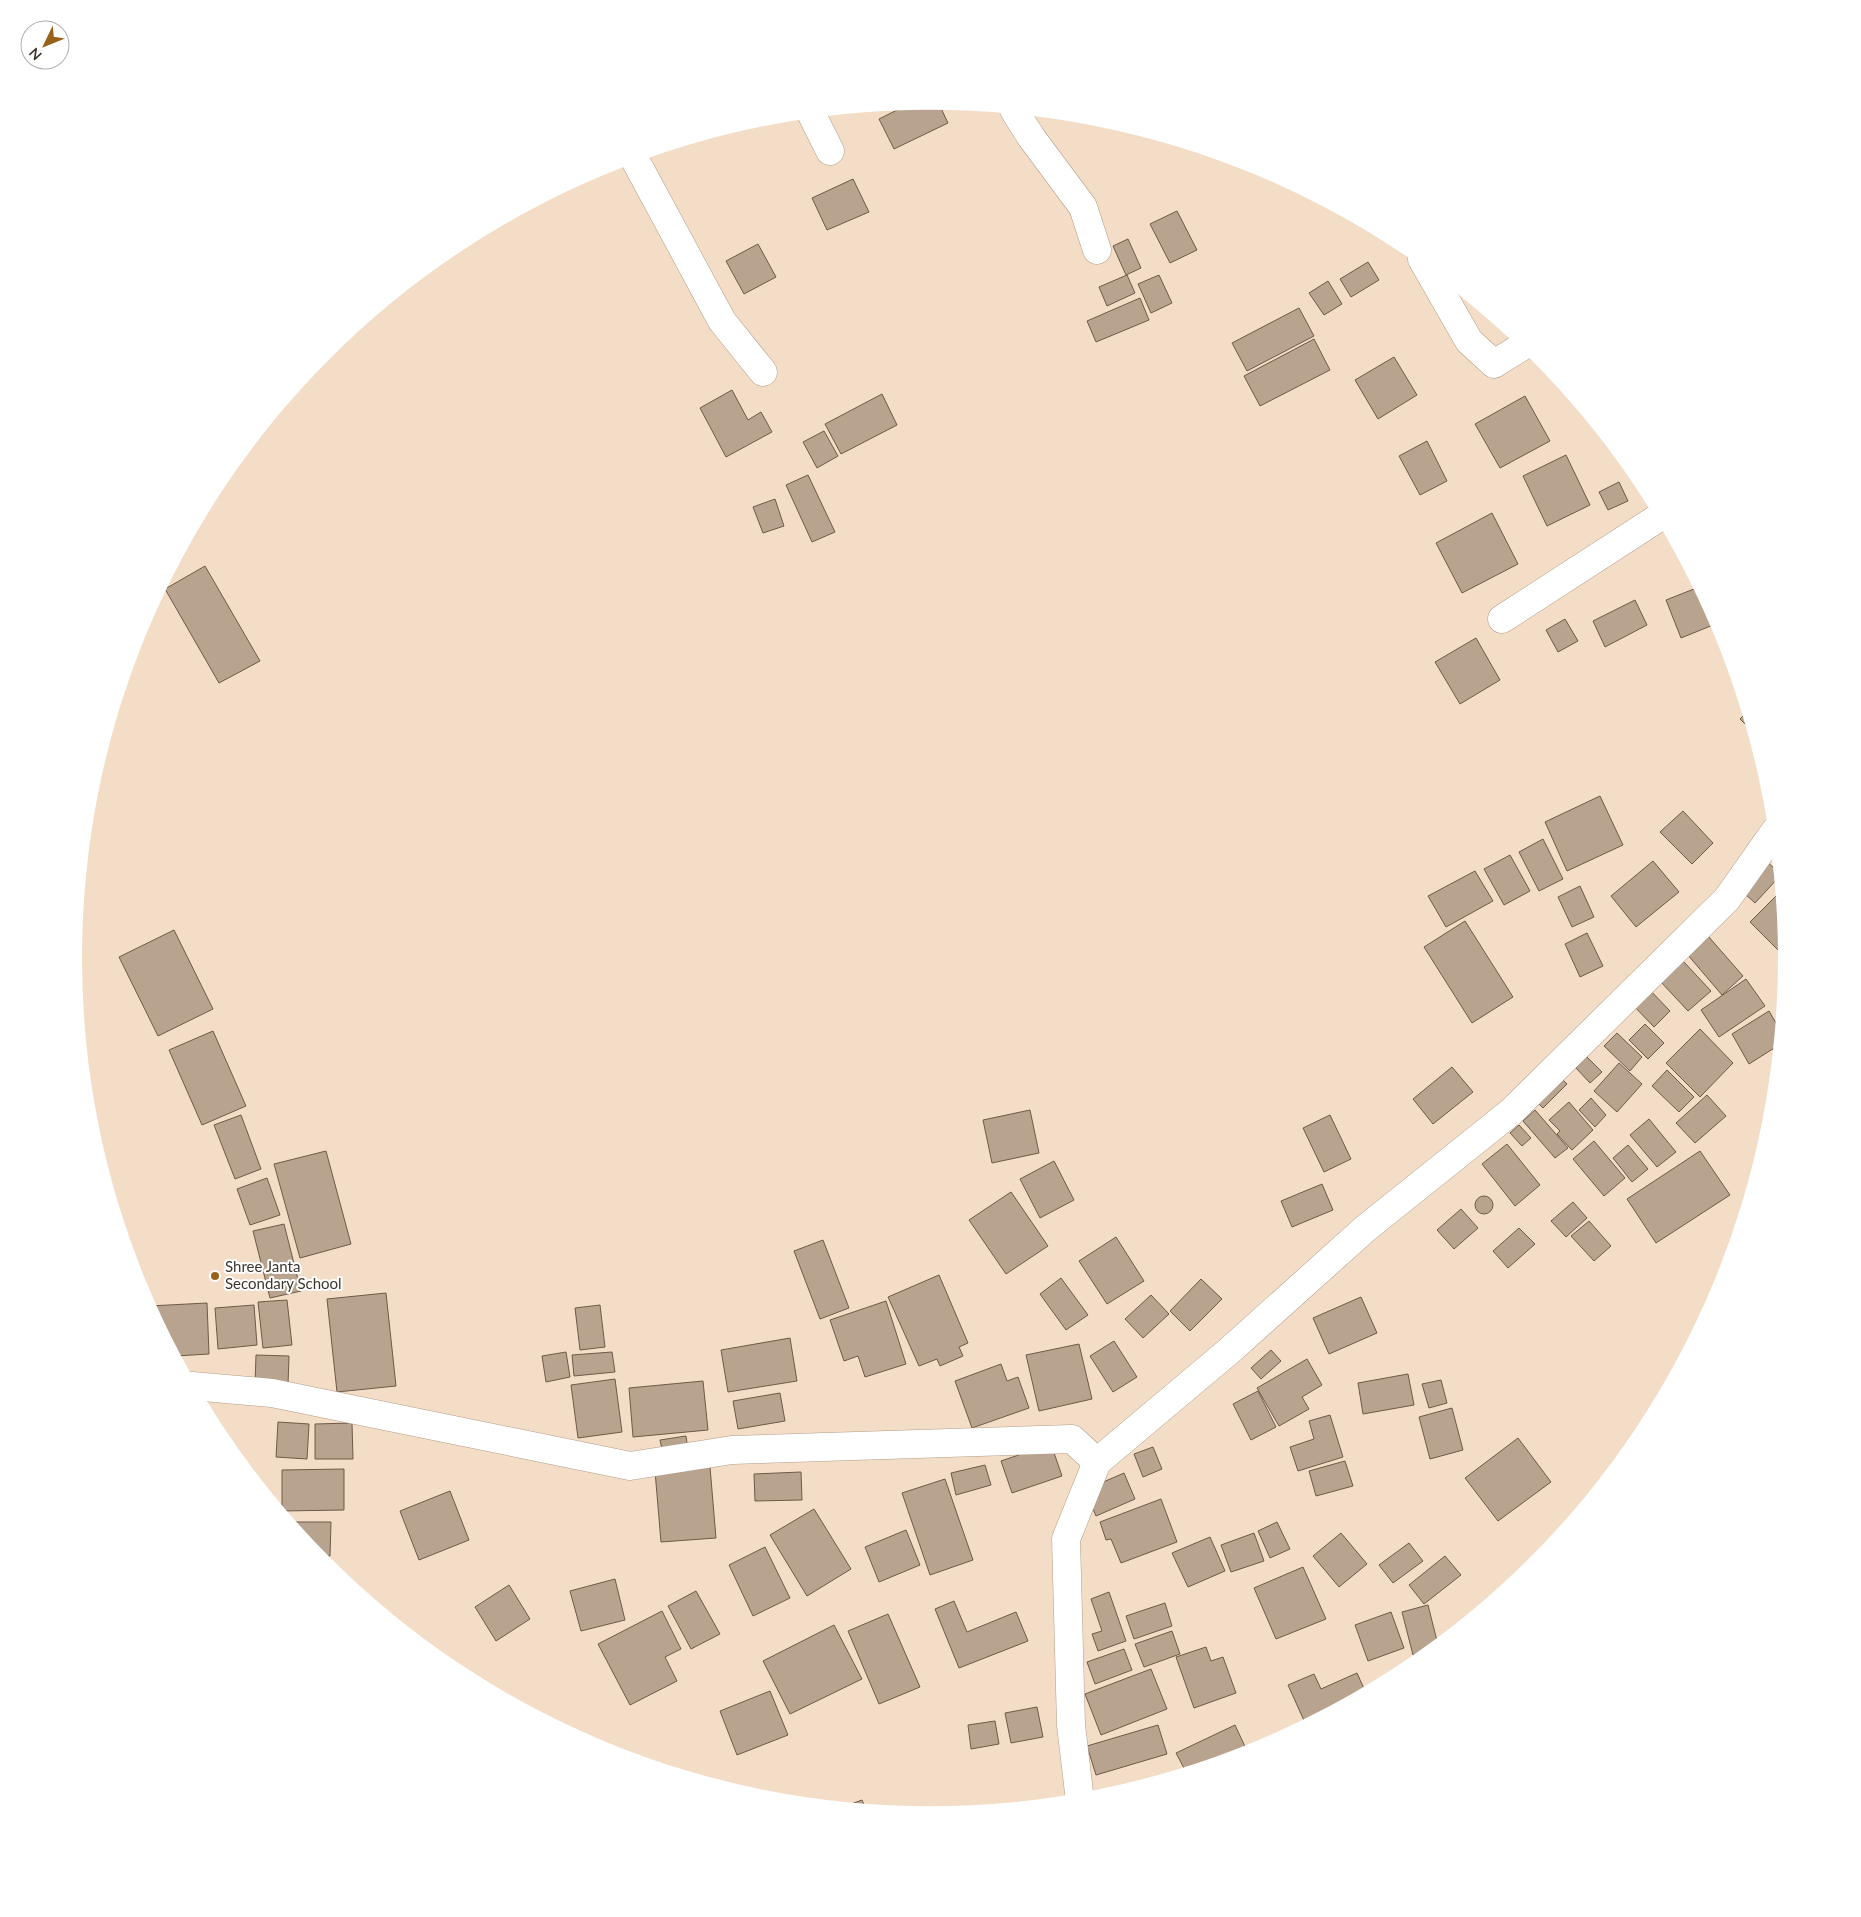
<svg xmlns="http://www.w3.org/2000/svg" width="1861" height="1917" viewBox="0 0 1861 1917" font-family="Lato,sans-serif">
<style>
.building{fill:#b8a38e;stroke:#6d5a47}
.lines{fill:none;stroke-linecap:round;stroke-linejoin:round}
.minor-casing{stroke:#b19d87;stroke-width:29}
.minor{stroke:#fff;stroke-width:28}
.poi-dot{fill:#98611a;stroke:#fff;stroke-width:2}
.labels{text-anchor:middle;stroke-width:4;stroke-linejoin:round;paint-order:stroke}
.poi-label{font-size:15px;fill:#3e362d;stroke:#fff;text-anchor:start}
</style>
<rect width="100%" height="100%" fill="#f4ddc7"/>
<!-- building -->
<g class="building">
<path d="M931,102H938L948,123L894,149L879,119L909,104Z"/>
<path d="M853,179L869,212L827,230L812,198Z"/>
<path d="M1177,211L1197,250L1170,263L1150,224Z"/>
<path d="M1128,239L1141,268L1126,275L1113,246Z"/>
<path d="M758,244L776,277L744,294L726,261Z"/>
<path d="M1368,262L1379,280L1351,297L1340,279Z"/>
<path d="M1127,275L1135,293L1107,306L1099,287Z"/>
<path d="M1159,275L1172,303L1151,313L1138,284Z"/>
<path d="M1328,281L1342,304L1324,315L1309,293Z"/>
<path d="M1140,298L1149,320L1096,342L1087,321Z"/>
<path d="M1299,308L1314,336L1247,371L1232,343Z"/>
<path d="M1314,339L1330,370L1260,406L1244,376Z"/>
<path d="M1394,357L1417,395L1378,419L1355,380Z"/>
<path d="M732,390L748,420L761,412L772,432L726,457L700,408Z"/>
<path d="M882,394L897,425L841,454L825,424Z"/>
<path d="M1525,396L1550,441L1500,468L1475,424Z"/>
<path d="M824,431L838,456L817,468L803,442Z"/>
<path d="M1427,441L1447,481L1420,495L1399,456Z"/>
<path d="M1566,455L1590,505L1547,526L1523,476Z"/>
<path d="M808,475L835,532L812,542L786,485Z"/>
<path d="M1619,482L1628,501L1608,510L1599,492Z"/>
<path d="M775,499L784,526L763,533L753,507Z"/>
<path d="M1492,513L1518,564L1462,593L1436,543Z"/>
<path d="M205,566L260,661L219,683L165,589Z"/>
<path d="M1699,587L1718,623L1681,638L1666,600Z"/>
<path d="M1635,600L1647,625L1605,647L1593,621Z"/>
<path d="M1565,619L1578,641L1558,652L1546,630Z"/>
<path d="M1476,638L1500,680L1460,704L1435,662Z"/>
<path d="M1747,712L1753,732L1740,719Z"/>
<path d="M1600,796L1623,845L1567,871L1545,822Z"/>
<path d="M1683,811L1713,843L1692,864L1660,832Z"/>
<path d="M1543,839L1563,879L1539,891L1519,852Z"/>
<path d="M1759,854L1779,873V877L1755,903L1732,882Z"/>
<path d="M1510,855L1530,891L1504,905L1484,869Z"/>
<path d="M1653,861L1679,892L1636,927L1611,896Z"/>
<path d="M1475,871L1493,901L1446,927L1428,896Z"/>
<path d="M1580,886L1594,917L1572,927L1558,897Z"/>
<path d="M1781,891L1786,943L1778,950L1750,922Z"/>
<path d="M1465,921L1513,997L1472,1023L1424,947Z"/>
<path d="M174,930L213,1009L158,1036L119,957Z"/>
<path d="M1587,933L1603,966L1580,977L1565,944Z"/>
<path d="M1708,936L1743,976L1722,995L1687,954Z"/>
<path d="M1683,961L1711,991L1688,1011L1660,981Z"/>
<path d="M1746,979L1765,1006L1719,1037L1701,1010Z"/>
<path d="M1646,986L1670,1011L1654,1027L1630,1002Z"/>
<path d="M1769,1011L1780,1030L1779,1045L1749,1064L1732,1034Z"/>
<path d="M1645,1024L1664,1043L1648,1059L1629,1040Z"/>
<path d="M1700,1029L1733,1063L1700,1097L1666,1063Z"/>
<path d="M213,1031L246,1106L202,1125L169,1050Z"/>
<path d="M1617,1033L1642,1057L1630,1071L1604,1046Z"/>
<path d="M1587,1057L1602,1072L1590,1083L1576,1068Z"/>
<path d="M1619,1063L1642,1084L1617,1112L1594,1091Z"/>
<path d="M1549,1066L1567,1084L1543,1108L1525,1090Z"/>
<path d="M1452,1067L1473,1092L1433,1124L1413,1099Z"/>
<path d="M1667,1070L1694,1097L1679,1112L1652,1086Z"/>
<path d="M1707,1095L1726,1116L1695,1143L1676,1123Z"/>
<path d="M1591,1098L1606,1115L1595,1127L1579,1110Z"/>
<path d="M1569,1102L1593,1130L1572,1150L1557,1134L1560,1131L1549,1120Z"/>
<path d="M1030,1110L1039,1153L992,1163L983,1120Z"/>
<path d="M1535,1110L1568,1148L1555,1158L1523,1121Z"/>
<path d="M241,1115L261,1169L235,1179L214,1125Z"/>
<path d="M1330,1115L1351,1159L1324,1172L1303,1128Z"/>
<path d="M1649,1119L1676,1152L1657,1167L1630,1135Z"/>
<path d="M1519,1125L1531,1138L1522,1146L1510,1133Z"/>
<path d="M1594,1141L1625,1178L1604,1196L1573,1159Z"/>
<path d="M1507,1144L1540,1185L1515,1206L1482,1164Z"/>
<path d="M1628,1145L1648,1169L1632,1182L1613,1158Z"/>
<path d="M326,1151L351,1244L300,1258L274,1164Z"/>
<path d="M1700,1151L1730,1195L1656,1243L1627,1199Z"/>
<path d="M1054,1161L1074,1200L1040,1218L1020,1179Z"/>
<path d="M267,1178L280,1215L250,1225L237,1189Z"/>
<path d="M1322,1184L1333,1210L1292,1227L1281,1201Z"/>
<path d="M1011,1192L1048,1246L1006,1274L969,1220Z"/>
<circle cx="1484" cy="1205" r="9"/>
<path d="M1573,1202L1587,1218L1566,1237L1551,1221Z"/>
<path d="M1461,1209L1478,1228L1454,1249L1437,1230Z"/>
<path d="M1589,1221L1611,1246L1594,1261L1571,1236Z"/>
<path d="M284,1224L301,1291L270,1298L253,1231Z"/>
<path d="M1519,1228L1535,1244L1508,1268L1493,1251Z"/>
<path d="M1116,1237L1144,1281L1107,1304L1079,1261Z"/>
<path d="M823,1240L849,1308L820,1319L794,1251Z"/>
<path d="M939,1275L968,1343L959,1347L963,1356L940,1366L937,1359L919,1366L888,1297Z"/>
<path d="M1061,1278L1088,1315L1066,1330L1040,1294Z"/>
<path d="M1201,1279L1222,1299L1190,1331L1170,1311Z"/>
<path d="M386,1293L396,1386L337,1392L327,1299Z"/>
<path d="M1151,1295L1169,1314L1143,1338L1125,1319Z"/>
<path d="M1361,1297L1377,1333L1329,1354L1313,1318Z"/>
<path d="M287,1300L292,1345L263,1348L258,1302Z"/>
<path d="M886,1301L906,1364L865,1377L858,1356L844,1361L830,1320Z"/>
<path d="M207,1303L209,1354L176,1356L149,1306Z"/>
<path d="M254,1305L257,1345L218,1349L215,1308Z"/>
<path d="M600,1305L605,1347L580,1350L575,1308Z"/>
<path d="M790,1338L797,1381L728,1392L721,1350Z"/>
<path d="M1114,1341L1137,1377L1113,1392L1090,1356Z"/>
<path d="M1079,1344L1092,1399L1039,1411L1026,1355Z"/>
<path d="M1271,1350L1281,1361L1261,1379L1251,1368Z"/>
<path d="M566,1352L570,1377L546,1382L542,1356Z"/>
<path d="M612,1352L615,1372L574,1376L572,1355Z"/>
<path d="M256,1355L289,1356L288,1385L255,1383Z"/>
<path d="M1307,1359L1322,1385L1302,1397L1309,1409L1279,1426L1257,1388Z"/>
<path d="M1001,1364L1007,1381L1018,1377L1029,1408L972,1428L955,1381Z"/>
<path d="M1408,1374L1414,1405L1363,1414L1358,1383Z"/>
<path d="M615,1379L622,1432L578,1438L571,1385Z"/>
<path d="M1441,1380L1447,1403L1429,1408L1422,1384Z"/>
<path d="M703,1381L708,1430L633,1437L629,1388Z"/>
<path d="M1258,1391L1276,1427L1251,1440L1233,1404Z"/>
<path d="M780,1393L785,1421L738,1429L733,1401Z"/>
<path d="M1452,1408L1463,1450L1430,1459L1419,1417Z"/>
<path d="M1330,1415L1343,1457L1298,1471L1290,1447L1314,1439L1309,1421Z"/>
<path d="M278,1422L309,1424L307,1459L276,1457Z"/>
<path d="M352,1423L353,1459H315V1424Z"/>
<path d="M686,1436L688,1450L663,1454L660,1440Z"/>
<path d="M1518,1438L1551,1482L1498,1521L1465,1478Z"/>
<path d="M1051,1444L1062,1476L1012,1493L1001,1461Z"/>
<path d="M1153,1447L1162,1469L1143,1477L1134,1454Z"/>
<path d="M1345,1461L1353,1486L1316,1496L1309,1471Z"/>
<path d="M985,1465L991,1485L956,1495L951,1473Z"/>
<path d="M710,1467L716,1538L661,1542L655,1471Z"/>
<path d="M344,1469V1510L282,1511V1470Z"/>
<path d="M801,1472L802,1500L755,1501L754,1474Z"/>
<path d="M1124,1473L1135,1499L1096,1516L1085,1490Z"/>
<path d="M945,1479L973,1560L930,1575L902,1493Z"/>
<path d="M450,1491L469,1540L419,1560L400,1511Z"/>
<path d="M1161,1499L1177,1542L1121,1563L1111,1539L1106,1540L1100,1522Z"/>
<path d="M814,1509L851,1569L807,1596L770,1535Z"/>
<path d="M290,1522H331L330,1556H318Z"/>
<path d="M1277,1522L1290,1549L1270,1558L1258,1531Z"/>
<path d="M906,1530L920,1565L879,1582L865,1547Z"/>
<path d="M1254,1533L1264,1561L1231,1572L1221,1545Z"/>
<path d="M1341,1533L1367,1564L1339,1587L1313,1556Z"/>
<path d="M1210,1537L1225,1571L1188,1587L1172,1553Z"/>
<path d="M1409,1543L1423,1561L1393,1583L1379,1565Z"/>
<path d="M765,1547L790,1598L753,1616L729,1565Z"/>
<path d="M1445,1556L1461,1575L1424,1604L1409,1585Z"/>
<path d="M1303,1567L1326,1619L1276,1639L1254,1588Z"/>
<path d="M615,1579L625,1620L581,1631L570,1591Z"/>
<path d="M509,1585L530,1619L496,1641L475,1607Z"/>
<path d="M696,1591L720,1634L691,1649L668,1606Z"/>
<path d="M1109,1592L1126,1641L1098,1651L1092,1634L1102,1631L1091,1599Z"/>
<path d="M954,1601L967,1632L1016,1612L1028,1641L959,1668L935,1609Z"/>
<path d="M1165,1603L1172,1626L1134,1639L1126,1616Z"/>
<path d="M1428,1605L1438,1645L1431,1651L1413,1655L1402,1612Z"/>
<path d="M662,1611L681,1649L665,1657L677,1681L630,1705L598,1644Z"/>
<path d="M1391,1612L1404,1648L1368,1661L1355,1625Z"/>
<path d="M888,1614L920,1687L879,1704L848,1631Z"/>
<path d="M834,1625L862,1679L790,1714L763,1661Z"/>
<path d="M1172,1631L1180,1654L1144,1667L1135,1644Z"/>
<path d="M1206,1647L1211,1661L1223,1657L1236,1693L1194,1708L1176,1657Z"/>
<path d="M1124,1649L1132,1670L1095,1684L1087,1662Z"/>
<path d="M1151,1669L1167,1709L1101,1735L1085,1694Z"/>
<path d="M1357,1673L1366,1693L1306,1725L1288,1685L1314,1674L1321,1689Z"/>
<path d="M770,1691L788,1735L737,1755L720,1711Z"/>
<path d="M1037,1707L1043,1737L1011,1743L1005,1713Z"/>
<path d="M995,1721L999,1744L971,1749L968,1725Z"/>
<path d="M1158,1725L1167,1754L1096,1775L1087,1746Z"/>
<path d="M1235,1725L1248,1753L1186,1772L1176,1753Z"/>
<path d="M862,1800L866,1809L843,1807Z"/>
</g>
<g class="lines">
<!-- minor casing -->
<g class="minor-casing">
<g id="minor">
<path d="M1014,110L1031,137L1083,207L1097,250"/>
<path d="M811,113L830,151"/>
<path d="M634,158L722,321L763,372"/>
<path d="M1422,259L1469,341L1494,364L1526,344"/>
<path d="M1502,619L1661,516"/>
<path d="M192,1386L272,1393L630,1466L732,1450L1072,1439L1097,1462"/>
<path d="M1080,1801L1071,1725L1066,1539L1097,1462L1229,1351L1366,1228L1511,1112L1727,899L1775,831"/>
</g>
</g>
<!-- minor -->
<use href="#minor" class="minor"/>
</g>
<!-- markers -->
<circle class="poi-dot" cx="215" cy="1276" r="5"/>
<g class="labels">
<!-- poi labels -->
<g class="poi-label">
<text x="225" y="1272">Shree Janta<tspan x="225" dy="17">Secondary School</tspan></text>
</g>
</g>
<!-- crop -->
<path d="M0 0H1861V1917H0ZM82 958a848 848 0 1 1 1696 0a848 848 0 1 1-1696 0Z" fill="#fff" fill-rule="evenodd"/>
<!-- north arrow -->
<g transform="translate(45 45) rotate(227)"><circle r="24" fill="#ffffff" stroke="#b2afab"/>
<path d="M0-4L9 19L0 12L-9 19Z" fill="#98611a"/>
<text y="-8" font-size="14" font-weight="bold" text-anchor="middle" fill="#3e362d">N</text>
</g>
</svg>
